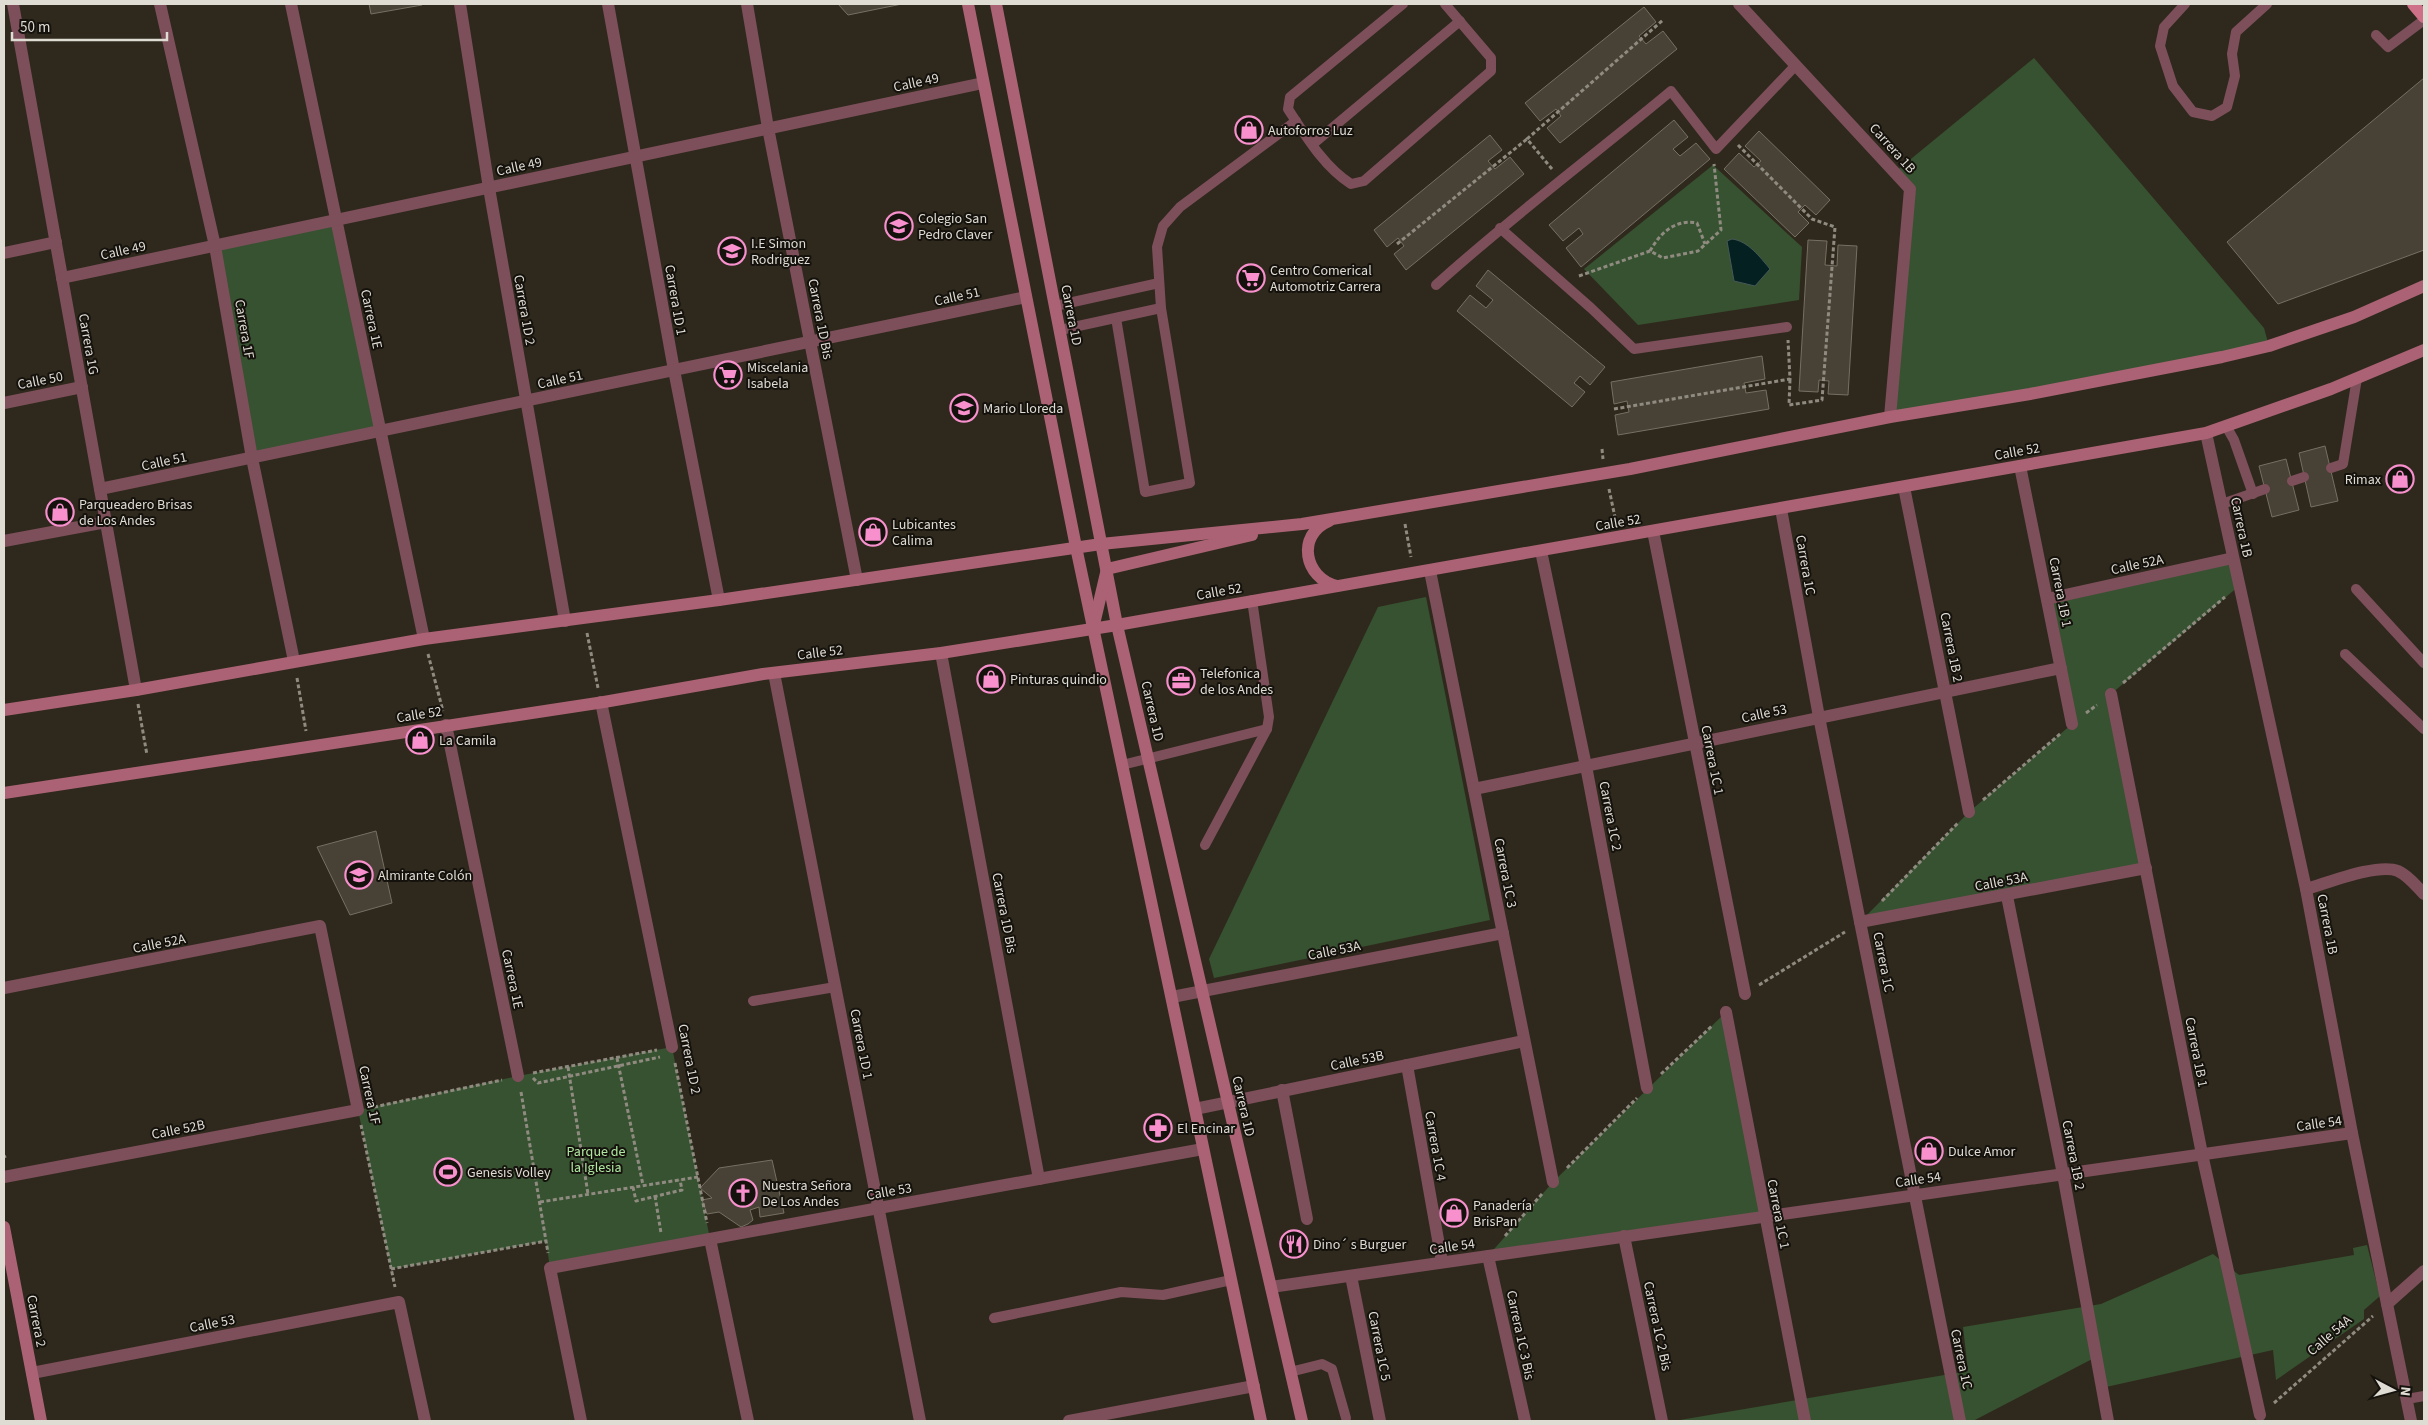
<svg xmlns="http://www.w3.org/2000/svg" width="2428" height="1425" viewBox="0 0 2428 1425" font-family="'Source Sans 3',sans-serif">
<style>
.green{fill:#375230}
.water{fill:#042021;stroke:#465857}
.building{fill:#484236;stroke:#766f62}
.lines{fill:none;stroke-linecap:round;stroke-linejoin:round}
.path{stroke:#908b81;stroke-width:3;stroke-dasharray:4 2.5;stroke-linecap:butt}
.lane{stroke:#7d4f5a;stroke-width:10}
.street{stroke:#7d4f5a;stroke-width:12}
.secondary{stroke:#ab6275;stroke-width:12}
.primary{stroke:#cf7089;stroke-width:12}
.labels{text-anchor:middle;stroke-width:4;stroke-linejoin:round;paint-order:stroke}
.street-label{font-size:14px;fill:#dfdcd4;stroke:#15120d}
.poi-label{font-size:14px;fill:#dfdcd4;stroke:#15120d;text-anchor:start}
.park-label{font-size:14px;fill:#afe8a0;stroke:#15120d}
</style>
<rect width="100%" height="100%" fill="#2f291d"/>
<!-- green -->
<g class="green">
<path d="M2034,58L2264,328L2269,346L1890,417L1910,189L1895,172Z"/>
<path d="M1713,165L1802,247L1799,300L1638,325L1584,269Z"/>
<path d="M336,220L380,430L252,458L215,246Z"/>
<path d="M2233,558L2239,586L2111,694L2146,868L1860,922L1969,812L2072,724L2047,599Z"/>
<path d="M1426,597L1490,920L1214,978L1209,959L1378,607Z"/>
<path d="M1726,1012L1763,1216L1488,1256L1553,1182Z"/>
<path d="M672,1047L710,1239L550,1268L546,1241L391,1269L358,1110L518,1076Z"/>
<path d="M2367,1245L2380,1296L2364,1310V1319L2276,1380L2273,1350L2106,1387L2096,1357L1973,1421H1674L1968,1371L1963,1327L2101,1304L2213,1254L2239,1275L2354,1255L2353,1248Z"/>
</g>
<!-- water -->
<path class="water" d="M1732,239C1748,241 1760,257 1770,269L1755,286L1734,281L1727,241Z"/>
<!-- building -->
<g class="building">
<path d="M369,4H421L422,5L371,14Z"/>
<path d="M838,4H902L848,15Z"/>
<path d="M1644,7L1656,22L1639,36L1646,44L1663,31L1677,49L1560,143L1547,128L1561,116L1556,109L1540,121L1525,103Z"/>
<path d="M2424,78V250L2278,304L2227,242Z"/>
<path d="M1674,120L1688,137L1673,149L1680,156L1696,143L1710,159L1581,267L1566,248L1583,234L1579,228L1563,241L1549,225Z"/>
<path d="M1759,131L1830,200L1816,215L1805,205L1798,212L1809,223L1795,237L1724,169L1739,153L1754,167L1761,161L1745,146Z"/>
<path d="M1490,135L1502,150L1488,161L1495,169L1510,157L1524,174L1406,270L1394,254L1404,246L1398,238L1387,247L1374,230Z"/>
<path d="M1808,240L1827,241L1825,265L1837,266L1838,245L1857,246L1848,395L1828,394L1829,381L1819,380L1818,392L1799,391Z"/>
<path d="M1488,270L1605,367L1590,385L1580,376L1574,383L1585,392L1572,407L1457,311L1470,295L1486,308L1493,300L1476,286Z"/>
<path d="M1762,356L1765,379L1744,383L1746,393L1766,390L1769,409L1618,435L1615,415L1629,412L1627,401L1614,404L1611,382Z"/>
<path d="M2325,446L2338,501L2311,507L2299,453Z"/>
<path d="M2286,459L2299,510L2272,517L2259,466Z"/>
<path d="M376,831L392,903L350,915L317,847Z"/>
<path d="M772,1160L784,1213L760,1217L759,1207L750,1210L753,1220L748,1224L741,1227L719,1212L707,1214L702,1200L712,1198L700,1188L719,1168Z"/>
</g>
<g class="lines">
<!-- path -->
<g class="path">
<path d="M1738,145L1812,219L1835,227L1822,400L1789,405L1790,379"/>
<path d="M1552,169L1527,139L1663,20"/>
<path d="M1397,244L1527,139"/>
<path d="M1650,251C1660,233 1675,219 1697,223L1705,244"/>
<path d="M1579,276L1650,251L1663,258L1698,251L1721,230L1714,164"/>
<path d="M1614,409L1790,379L1788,340"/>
<path d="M1602,449L1603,459"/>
<path d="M1609,489L1616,522"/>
<path d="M1405,524L1411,557"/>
<path d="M587,633L598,688"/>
<path d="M428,654L443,711"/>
<path d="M297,678L306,731"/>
<path d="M2123,683L2225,597"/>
<path d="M138,704L147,755"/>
<path d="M2086,713L2097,705"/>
<path d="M1983,800L2060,734"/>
<path d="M1882,901L1958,823"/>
<path d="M1759,985L1845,932"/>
<path d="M617,1058L643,1185"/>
<path d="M675,1063L707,1223"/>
<path d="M568,1067L588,1194"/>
<path d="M533,1073L657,1050"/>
<path d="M1661,1074L1713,1025"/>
<path d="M533,1078L538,1083L660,1057"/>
<path d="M521,1092L548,1253"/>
<path d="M374,1107L502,1080"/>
<path d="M361,1125L395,1287"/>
<path d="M4,1157L6,1156"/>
<path d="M1567,1168L1637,1098"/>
<path d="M633,1187L636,1201L682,1190L680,1180"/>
<path d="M655,1196L661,1233"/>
<path d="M540,1202L698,1177"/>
<path d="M1505,1236L1542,1194"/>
<path d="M391,1269L546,1241"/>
<path d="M2274,1403L2373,1316"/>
</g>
<!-- lane -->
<g class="lane">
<path d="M1403,4L1290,97L1288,109C1305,135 1324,167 1351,184L1364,181L1491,71V58L1445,4"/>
<path d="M2185,4L2164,27L2160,46L2173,86L2193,112L2212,116L2227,107L2235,76L2232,54L2236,32L2267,4"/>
<path d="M2376,35L2388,47L2424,20"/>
<path d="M1313,144L1460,21"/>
<path d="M1500,228L1591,308L1634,349L1787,327"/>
<path d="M1436,285C1511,217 1593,156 1671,91L1716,149L1796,65"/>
<path d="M1055,306L1159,283"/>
<path d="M1116,318L1145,492L1190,483L1161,308L1157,247L1163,226L1180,207L1296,121"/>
<path d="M1060,330L1161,308"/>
<path d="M2226,426L2234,440L2253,494"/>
<path d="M2331,468L2343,464L2357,378"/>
<path d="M2292,481L2304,477"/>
<path d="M2222,504L2265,489"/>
<path d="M2356,589L2424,663"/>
<path d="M2345,654L2424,729"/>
<path d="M1122,765L1267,729"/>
<path d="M1205,845L1267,729L1269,717L1252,600"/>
<path d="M753,1001L835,987"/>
<path d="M994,1318L1121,1292L1163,1295L1231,1280"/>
<path d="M1290,1372L1322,1364L1332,1369L1346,1418"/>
<path d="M2407,1399L2424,1396"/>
</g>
<!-- street -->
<g class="street">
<path d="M13,4L136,690"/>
<path d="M160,4L215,246L252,458L294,661"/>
<path d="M291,4L424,639"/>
<path d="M460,4L489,188L565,621"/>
<path d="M608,4L674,370L719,600"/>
<path d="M747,4L768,128L857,580"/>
<path d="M1739,4L1910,189L1890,417"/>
<path d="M4,253L56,242"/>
<path d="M62,278L983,83"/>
<path d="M4,403L82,387"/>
<path d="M2206,433L2306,889L2352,1133L2411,1421"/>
<path d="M2020,466L2072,724"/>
<path d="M1904,487L1969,812"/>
<path d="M100,489L1026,297"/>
<path d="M1781,509L1819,717L1960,1421"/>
<path d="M1653,531L1745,994"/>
<path d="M4,541L106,522"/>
<path d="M1541,551L1586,766L1647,1088"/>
<path d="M1430,571L1553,1182"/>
<path d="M2047,599L2233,558"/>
<path d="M941,653L1039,1179"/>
<path d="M774,673L920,1421"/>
<path d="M2111,694L2202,1154L2260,1415"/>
<path d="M601,702L672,1047"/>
<path d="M446,725L518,1076"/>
<path d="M1474,789L2061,668"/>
<path d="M2306,889C2328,883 2377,863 2398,871C2409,876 2416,886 2424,894"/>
<path d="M2007,896L2063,1174L2108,1421"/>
<path d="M1860,922L2146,868"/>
<path d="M4,988L320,926L358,1110L4,1177"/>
<path d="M1172,997L1503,933"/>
<path d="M1726,1012L1805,1421"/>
<path d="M1407,1065L1442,1262"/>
<path d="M1282,1090L1307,1219"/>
<path d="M1195,1109L1524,1041"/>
<path d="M1624,1236L1662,1421"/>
<path d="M710,1239L748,1421"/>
<path d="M1488,1256L1525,1421"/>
<path d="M1351,1276L1380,1421"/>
<path d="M1271,1287L2352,1133"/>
<path d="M2387,1304L2424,1271"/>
<path d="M32,1373L399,1302L425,1421"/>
<path d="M581,1421L550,1268L1203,1149"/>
<path d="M1069,1421L1254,1386"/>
</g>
<!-- secondary -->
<g class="secondary">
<path d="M968,4L1076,547L1261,1421"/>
<path d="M996,4L1117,625L1302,1421"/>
<path d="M1329,521C1296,535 1304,578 1337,586"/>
<path d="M1094,624L1107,569L1252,535"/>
<path d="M4,710L136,690L424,639L719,600L1101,544L1302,524L1630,469L1890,417L2030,394L2222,357L2269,346L2354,317L2424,286"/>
<path d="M4,793L604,702L763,674L941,653L1117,625L2206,433L2331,389L2424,350"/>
<path d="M4,1227L41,1421"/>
</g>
<!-- primary -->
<path class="primary" d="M2413,4L2424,17"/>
</g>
<!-- icons -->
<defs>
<g id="shop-ring" transform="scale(1.4375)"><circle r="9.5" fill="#15120d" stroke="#f790cd" stroke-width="1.5"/><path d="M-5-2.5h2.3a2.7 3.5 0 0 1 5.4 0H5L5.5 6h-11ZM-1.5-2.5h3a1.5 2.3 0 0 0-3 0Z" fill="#f790cd"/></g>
<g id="school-ring" transform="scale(1.4375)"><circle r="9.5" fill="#15120d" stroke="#f790cd" stroke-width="1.5"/><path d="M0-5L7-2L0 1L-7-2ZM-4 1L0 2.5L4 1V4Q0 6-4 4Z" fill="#f790cd"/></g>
<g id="supermarket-ring" transform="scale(1.4375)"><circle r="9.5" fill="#15120d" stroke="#f790cd" stroke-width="1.5"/><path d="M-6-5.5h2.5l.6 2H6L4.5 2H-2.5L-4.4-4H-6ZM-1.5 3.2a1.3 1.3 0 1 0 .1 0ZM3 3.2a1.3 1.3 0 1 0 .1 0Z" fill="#f790cd"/></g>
<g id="office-ring" transform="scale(1.4375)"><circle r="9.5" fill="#15120d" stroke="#f790cd" stroke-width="1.5"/><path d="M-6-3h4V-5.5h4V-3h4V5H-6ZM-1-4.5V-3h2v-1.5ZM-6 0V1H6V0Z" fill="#f790cd"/></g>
<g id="pharmacy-ring" transform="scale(1.4375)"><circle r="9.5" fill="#15120d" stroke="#f790cd" stroke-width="1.5"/><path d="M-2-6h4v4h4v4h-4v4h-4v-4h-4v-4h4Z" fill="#f790cd"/></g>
<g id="stadium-ring" transform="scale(1.4375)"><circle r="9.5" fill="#15120d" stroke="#f790cd" stroke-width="1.5"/><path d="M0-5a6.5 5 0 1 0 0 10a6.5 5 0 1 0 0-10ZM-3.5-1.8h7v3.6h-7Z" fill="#f790cd"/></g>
<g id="church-ring" transform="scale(1.4375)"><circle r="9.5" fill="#15120d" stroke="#f790cd" stroke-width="1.5"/><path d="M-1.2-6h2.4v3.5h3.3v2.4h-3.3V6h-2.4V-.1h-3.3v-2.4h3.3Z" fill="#f790cd"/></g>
<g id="restaurant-ring" transform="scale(1.4375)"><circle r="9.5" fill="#15120d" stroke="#f790cd" stroke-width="1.5"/><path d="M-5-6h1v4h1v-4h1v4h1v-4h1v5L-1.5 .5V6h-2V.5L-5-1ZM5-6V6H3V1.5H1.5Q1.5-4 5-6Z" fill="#f790cd"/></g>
</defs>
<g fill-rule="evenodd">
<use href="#shop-ring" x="1249" y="130"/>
<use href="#school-ring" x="899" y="226"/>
<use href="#school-ring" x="732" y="251"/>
<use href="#supermarket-ring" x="1251" y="278"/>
<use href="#supermarket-ring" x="728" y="375"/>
<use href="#school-ring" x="964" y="408"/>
<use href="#shop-ring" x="2400" y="479"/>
<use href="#shop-ring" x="60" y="512"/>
<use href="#shop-ring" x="873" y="532"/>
<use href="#shop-ring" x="991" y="679"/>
<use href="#office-ring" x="1181" y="681"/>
<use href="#shop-ring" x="420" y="740"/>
<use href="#school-ring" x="359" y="875"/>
<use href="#pharmacy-ring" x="1158" y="1128"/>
<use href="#shop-ring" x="1929" y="1151"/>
<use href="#stadium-ring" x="448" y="1172"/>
<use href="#church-ring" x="743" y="1193"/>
<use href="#shop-ring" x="1454" y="1213"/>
<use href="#restaurant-ring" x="1294" y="1244"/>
</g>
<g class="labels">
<!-- street labels -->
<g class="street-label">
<text transform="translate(916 82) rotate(-12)" y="5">Calle 49</text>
<text transform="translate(1893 148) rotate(48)" y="5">Carrera 1B</text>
<text transform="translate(519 166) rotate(-12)" y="5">Calle 49</text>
<text transform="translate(123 250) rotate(-12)" y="5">Calle 49</text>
<text transform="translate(957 296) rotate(-12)" y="5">Calle 51</text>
<text transform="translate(676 300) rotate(80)" y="5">Carrera 1D 1</text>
<text transform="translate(525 310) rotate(80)" y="5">Carrera 1D 2</text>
<text transform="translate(1072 315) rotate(79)" y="5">Carrera 1D</text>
<text transform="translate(372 319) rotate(78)" y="5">Carrera 1E</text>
<text transform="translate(821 319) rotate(79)" y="5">Carrera 1D Bis</text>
<text transform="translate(245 329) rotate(80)" y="5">Carrera 1F</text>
<text transform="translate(89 344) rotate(80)" y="5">Carrera 1G</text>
<text transform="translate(560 379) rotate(-12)" y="5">Calle 51</text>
<text transform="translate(40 380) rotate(-11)" y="5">Calle 50</text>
<text transform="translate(2017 451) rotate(-10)" y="5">Calle 52</text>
<text transform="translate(164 461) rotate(-12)" y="5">Calle 51</text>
<text transform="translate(1618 522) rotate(-10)" y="5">Calle 52</text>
<text transform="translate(2242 527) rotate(78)" y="5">Carrera 1B</text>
<text transform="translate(2137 564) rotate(-12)" y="5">Calle 52A</text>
<text transform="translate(1806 565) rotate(80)" y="5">Carrera 1C</text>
<text transform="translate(1219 591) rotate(-10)" y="5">Calle 52</text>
<text transform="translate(2061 592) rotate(79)" y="5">Carrera 1B 1</text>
<text transform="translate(1952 647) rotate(79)" y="5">Carrera 1B 2</text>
<text transform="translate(820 652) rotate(-7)" y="5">Calle 52</text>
<text transform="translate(1153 711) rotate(77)" y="5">Carrera 1D</text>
<text transform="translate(1764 713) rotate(-12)" y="5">Calle 53</text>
<text transform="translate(419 714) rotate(-9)" y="5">Calle 52</text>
<text transform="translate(1713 760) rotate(79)" y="5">Carrera 1C 1</text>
<text transform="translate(1611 816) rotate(79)" y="5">Carrera 1C 2</text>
<text transform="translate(1506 873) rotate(79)" y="5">Carrera 1C 3</text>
<text transform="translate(2001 881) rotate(-11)" y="5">Calle 53A</text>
<text transform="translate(1005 913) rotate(79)" y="5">Carrera 1D Bis</text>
<text transform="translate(2328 924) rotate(79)" y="5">Carrera 1B</text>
<text transform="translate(159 943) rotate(-11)" y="5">Calle 52A</text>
<text transform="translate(1334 950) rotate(-11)" y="5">Calle 53A</text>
<text transform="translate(1884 962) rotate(79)" y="5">Carrera 1C</text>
<text transform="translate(513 979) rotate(78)" y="5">Carrera 1E</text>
<text transform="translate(862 1044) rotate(79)" y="5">Carrera 1D 1</text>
<text transform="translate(2197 1052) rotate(79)" y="5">Carrera 1B 1</text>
<text transform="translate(690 1059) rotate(79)" y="5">Carrera 1D 2</text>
<text transform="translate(1357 1060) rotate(-12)" y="5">Calle 53B</text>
<text transform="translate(370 1095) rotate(78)" y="5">Carrera 1F</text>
<text transform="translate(1244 1106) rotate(77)" y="5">Carrera 1D</text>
<text transform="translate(2319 1123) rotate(-8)" y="5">Calle 54</text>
<text transform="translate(178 1129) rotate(-11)" y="5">Calle 52B</text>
<text transform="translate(1436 1146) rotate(80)" y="5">Carrera 1C 4</text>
<text transform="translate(2074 1155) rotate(79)" y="5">Carrera 1B 2</text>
<text transform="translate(1918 1179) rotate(-8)" y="5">Calle 54</text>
<text transform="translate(889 1191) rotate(-10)" y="5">Calle 53</text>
<text transform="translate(1779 1214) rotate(79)" y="5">Carrera 1C 1</text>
<text transform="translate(1452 1246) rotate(-8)" y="5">Calle 54</text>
<text transform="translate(37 1321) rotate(79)" y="5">Carrera 2</text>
<text transform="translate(212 1323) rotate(-11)" y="5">Calle 53</text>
<text transform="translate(1658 1326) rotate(78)" y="5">Carrera 1C 2 Bis</text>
<text transform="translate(1521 1335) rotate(78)" y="5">Carrera 1C 3 Bis</text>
<text transform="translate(2329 1335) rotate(-41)" y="5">Calle 54A</text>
<text transform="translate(1380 1346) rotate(79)" y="5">Carrera 1C 5</text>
<text transform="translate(1962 1359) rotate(78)" y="5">Carrera 1C</text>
</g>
<!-- poi labels -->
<g class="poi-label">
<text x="1268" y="135">Autoforros Luz</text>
<text x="918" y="223">Colegio San<tspan x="918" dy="16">Pedro Claver</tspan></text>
<text x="751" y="248">I.E Simon<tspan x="751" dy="16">Rodriguez</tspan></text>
<text x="1270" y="275">Centro Comerical<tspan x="1270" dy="16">Automotriz Carrera</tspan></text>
<text x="747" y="372">Miscelania<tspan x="747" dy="16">Isabela</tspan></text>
<text x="983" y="413">Mario Lloreda</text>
<text x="2381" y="484" text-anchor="end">Rimax</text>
<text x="79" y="509">Parqueadero Brisas<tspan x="79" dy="16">de Los Andes</tspan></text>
<text x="892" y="529">Lubicantes<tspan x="892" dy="16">Calima</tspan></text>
<text x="1200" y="678">Telefonica<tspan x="1200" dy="16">de los Andes</tspan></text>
<text x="1010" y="684">Pinturas quindio</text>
<text x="439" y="745">La Camila</text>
<text x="378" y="880">Almirante Colón</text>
<text x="1177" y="1133">El Encinar</text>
<text x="1948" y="1156">Dulce Amor</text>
<text x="467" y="1177">Genesis Volley</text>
<text x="762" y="1190">Nuestra Señora<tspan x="762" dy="16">De Los Andes</tspan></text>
<text x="1473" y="1210">Panadería<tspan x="1473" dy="16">BrisPan</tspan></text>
<text x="1313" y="1249">Dino´ s Burguer</text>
</g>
<!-- park labels -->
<g class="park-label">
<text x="596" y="1156">Parque de<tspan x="596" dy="16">la Iglesia</tspan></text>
</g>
</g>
<!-- border -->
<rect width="2428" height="1425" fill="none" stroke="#dfdcd4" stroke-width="10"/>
<!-- north arrow -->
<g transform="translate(2393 1390) rotate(96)" stroke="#15120d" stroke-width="4" paint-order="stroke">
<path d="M0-4L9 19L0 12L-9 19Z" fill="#dfdcd4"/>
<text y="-8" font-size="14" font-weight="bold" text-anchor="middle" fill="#dfdcd4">N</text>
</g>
<!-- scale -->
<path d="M12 32v8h155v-8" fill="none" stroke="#dfdcd4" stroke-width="2.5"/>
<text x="20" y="32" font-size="15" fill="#dfdcd4" stroke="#15120d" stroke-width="4" paint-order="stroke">50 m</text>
</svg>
